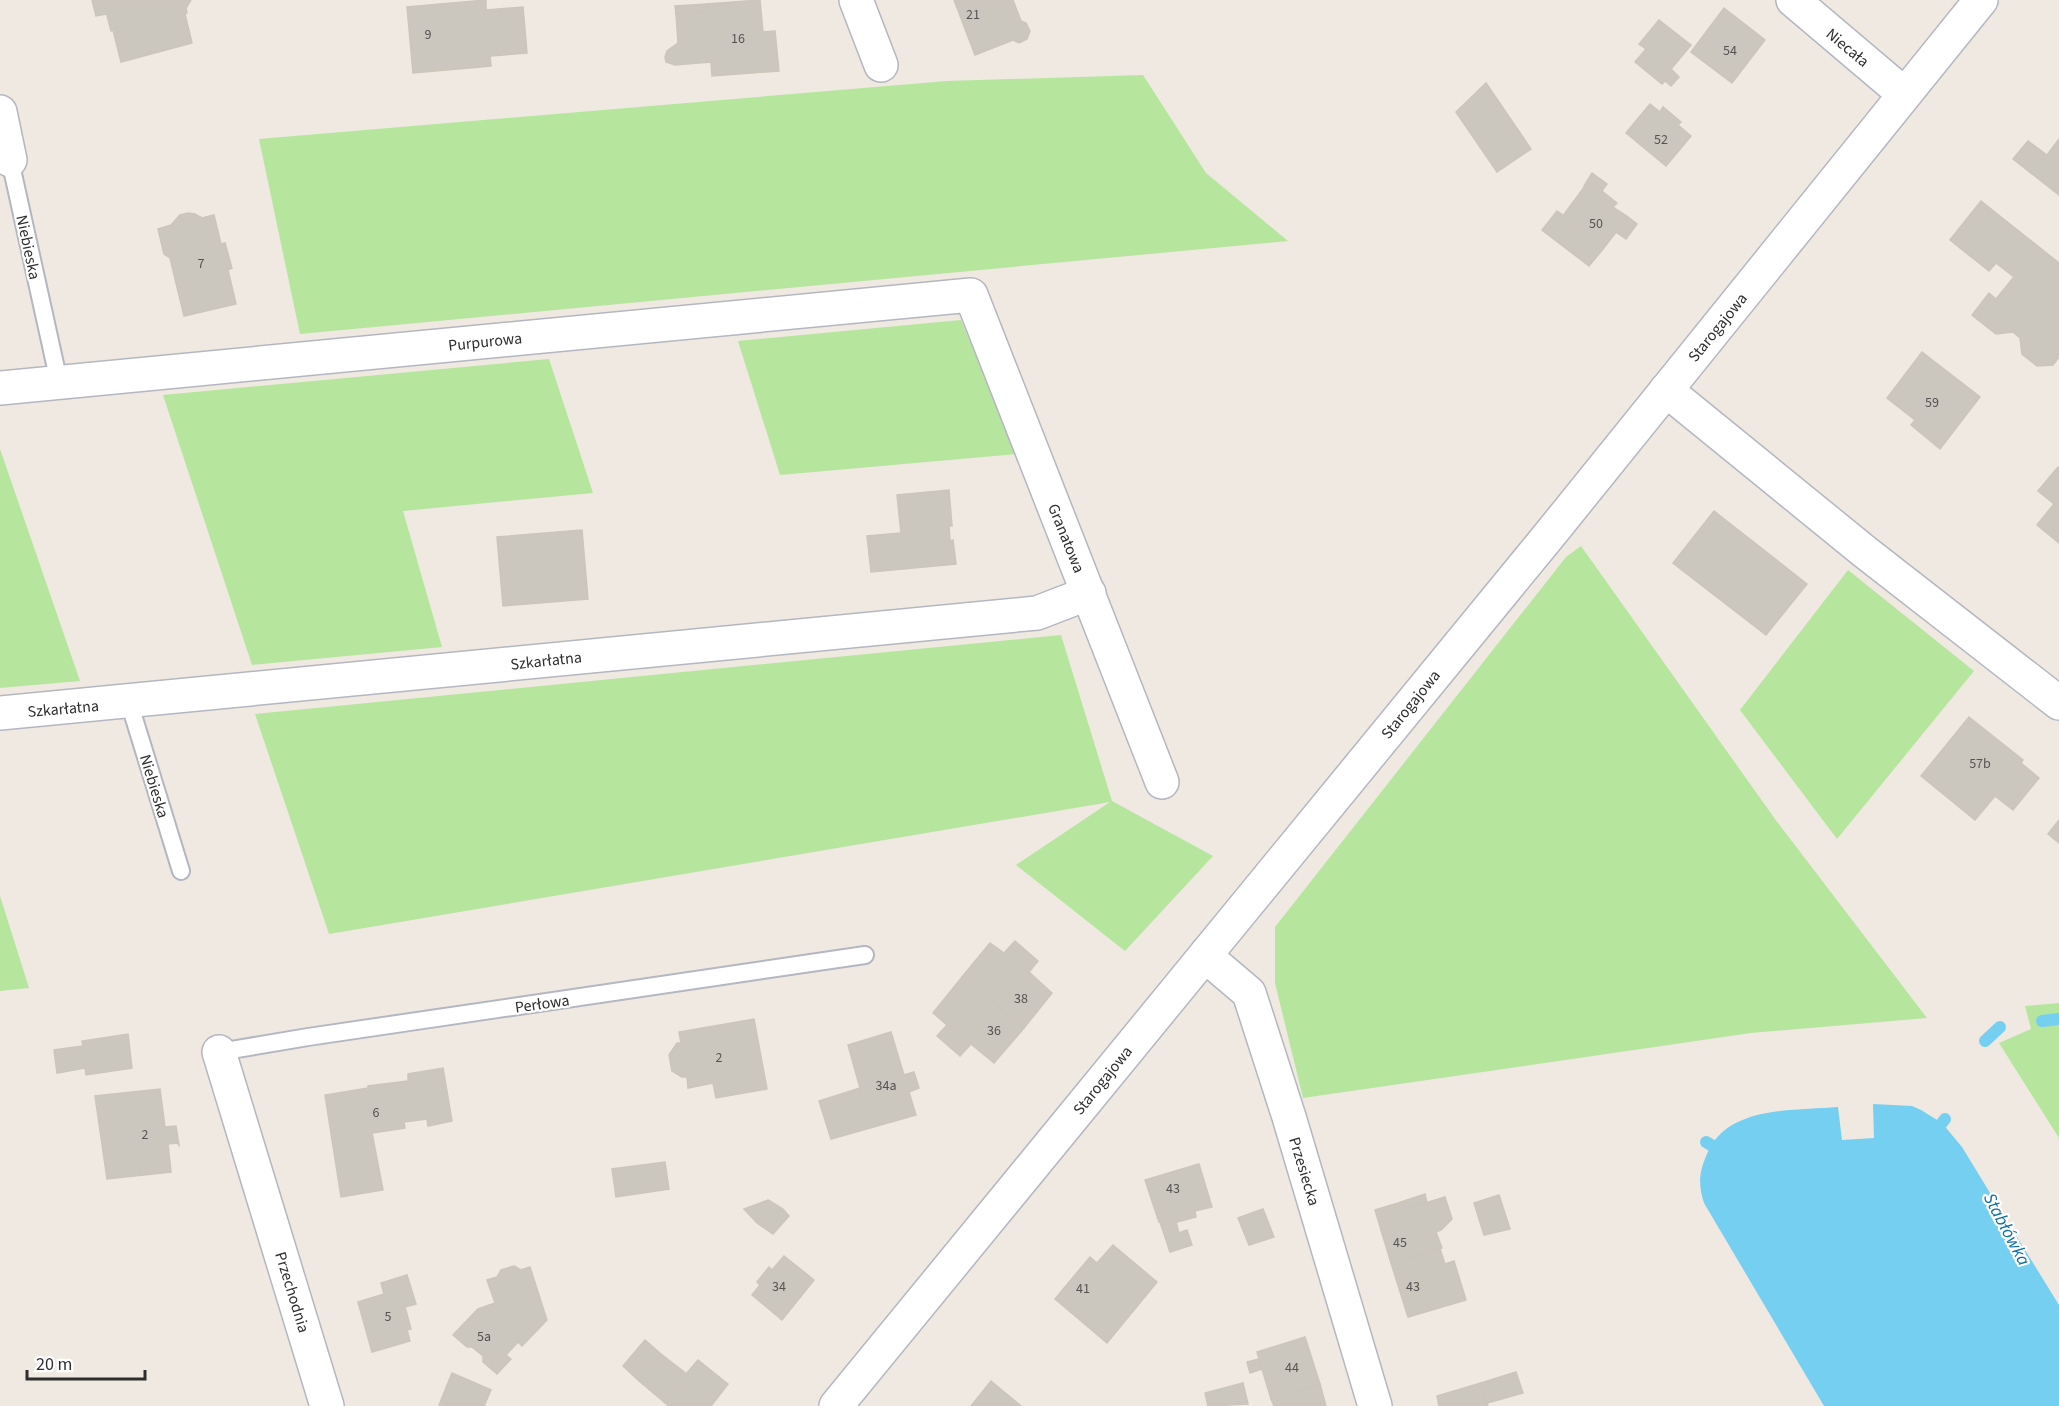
<svg xmlns="http://www.w3.org/2000/svg" width="2059" height="1406" viewBox="0 0 2059 1406" font-family="'Source Sans 3',sans-serif">
<style>
.green{fill:#b6e59e}
.water{fill:#75cff0}
.lines{fill:none;stroke-linecap:round;stroke-linejoin:round}
.stream{stroke:#75cff0;stroke-width:12}
.building{fill:#cbc7bf;stroke:#cbc5ba;stroke-width:1.5}
.lane-casing{stroke:#b4b7c1;stroke-width:20}
.street-casing{stroke:#b4b7c1;stroke-width:36}
.secondary-casing{stroke:#b4b7c1;stroke-width:36}
.lane{stroke:#fff;stroke-width:16}
.street{stroke:#fff;stroke-width:33}
.secondary{stroke:#fff;stroke-width:33}
.labels{text-anchor:middle;stroke-width:4.5;stroke-linejoin:round;paint-order:stroke}
.number-label{font-size:14px;fill:#555452}
.street-label{font-size:16px;fill:#2e2e2e;stroke:#fff}
.water-label{font-size:18px;font-style:italic;fill:#0d6fa3;stroke:#fff}
</style>
<rect width="100%" height="100%" fill="#efe9e1"/>
<!-- green -->
<g class="green">
<path d="M1143,75L1206,173L1288,241L300,334L259,139L947,81Z"/>
<path d="M961,320L1017,454L780,475L738,341Z"/>
<path d="M549,359L593,493L403,511L442,647L252,665L163,395Z"/>
<path d="M0,449L80,681L0,688Z"/>
<path d="M1581,546L1775,819L1927,1018L1751,1033L1303,1098L1275,983V927L1566,557Z"/>
<path d="M1848,570L1974,671L1837,839L1740,710Z"/>
<path d="M1061,635L1112,801L1213,856L1125,951L1016,865L1110,802L329,934L255,714Z"/>
<path d="M0,896L29,988L0,991Z"/>
<path d="M2059,1003V1138L1999,1043L2031,1029L2025,1006Z"/>
</g>
<!-- water -->
<path class="water" d="M1873,1104L1912,1106L1921,1110L1942,1123L1962,1147L2009,1224L2059,1305V1406H1824L1704,1203C1698,1184 1699,1172 1707,1154C1727,1105 1794,1111 1838,1107L1842,1140L1874,1138Z"/>
<g class="lines">
<!-- stream -->
<g class="stream">
<path d="M2042,1021L2059,1019"/>
<path d="M1985,1041L2000,1027"/>
<path d="M1942,1123L1945,1119"/>
<path d="M1706,1142L1711,1145"/>
</g>
</g>
<!-- building -->
<g class="building">
<path d="M92,0H103L107,14L96,16Z"/>
<path d="M103,0H191L186,8L187,13L185,14L192,43L121,62L113,30L111,31Z"/>
<path d="M486,0V10L523,7L527,53L490,56L491,66L413,73L407,7Z"/>
<path d="M760,0L763,32L775,31L779,71L712,76L711,62L675,65L666,62L665,57L667,51L678,43L676,14L707,11V4Z"/>
<path d="M954,0H1013L1021,21L1026,23L1030,31L1027,39L1019,43L1013,40L975,55Z"/>
<path d="M707,4V11L676,14L675,6Z"/>
<path d="M1724,8L1765,40L1732,83L1691,52Z"/>
<path d="M1659,20L1691,45L1671,69L1679,77L1671,86L1665,81L1662,84L1635,62L1646,49L1639,44Z"/>
<path d="M1486,83L1531,149L1497,172L1456,112Z"/>
<path d="M1650,104L1660,112L1663,107L1681,122L1678,125L1691,136L1666,166L1626,133Z"/>
<path d="M2059,139V195L2013,159L2028,141L2047,155Z"/>
<path d="M1592,173L1607,184L1602,191L1598,188L1595,192L1584,186Z"/>
<path d="M1585,186L1595,192L1598,188L1617,203L1613,207L1628,217L1603,249L1562,217Z"/>
<path d="M1981,201L2059,263V357L2053,365L2037,366L2022,354L2020,338L2013,332L1996,334L1972,315L1989,293L1996,299L2014,277L1996,263L1989,271L1950,240Z"/>
<path d="M1557,211L1563,215L1562,217L1603,249L1589,266L1542,230Z"/>
<path d="M188,213L195,214L202,218L214,215L221,244L225,243L232,268L228,270L236,304L184,316L170,258L164,254L158,229L171,225L180,215Z"/>
<path d="M1628,217L1637,224L1626,239L1616,232Z"/>
<path d="M1922,352L1980,397L1940,449L1911,425L1915,420L1887,398Z"/>
<path d="M2058,467H2059V543L2037,525L2054,504L2038,491Z"/>
<path d="M949,490L952,526H949L950,541L953,540L956,564L871,572L867,536L901,533L897,495Z"/>
<path d="M1714,511L1807,584L1766,635L1673,563Z"/>
<path d="M582,530L588,599L503,606L497,537Z"/>
<path d="M1969,717L2023,760L2021,763L2039,778L2013,810L1995,796L1975,820L1921,776Z"/>
<path d="M2059,820V843L2048,834Z"/>
<path d="M1015,941L1038,961L1029,972L1052,993L1024,1028L962,977L990,943L1004,953Z"/>
<path d="M962,977L1024,1028L994,1063L971,1044L960,1056L937,1036L947,1025L933,1013Z"/>
<path d="M754,1019L767,1089L716,1098L713,1083L688,1088L687,1077H682L672,1071L669,1055L677,1043H681L679,1032Z"/>
<path d="M891,1032L904,1075L914,1072L919,1088L909,1092L916,1115L831,1139L819,1101L860,1088L848,1045Z"/>
<path d="M128,1034L132,1068L86,1075L85,1068L57,1073L54,1050L83,1046L82,1041Z"/>
<path d="M443,1068L452,1121L428,1126L427,1119L404,1122L405,1128L372,1133L383,1190L341,1197L325,1095L368,1088V1086L408,1081V1074Z"/>
<path d="M160,1089L165,1127L176,1126L179,1145L177,1143L168,1144L171,1172L107,1179L95,1096Z"/>
<path d="M665,1162L669,1189L616,1197L612,1169Z"/>
<path d="M1199,1164L1212,1207L1195,1211L1196,1217L1173,1223L1171,1219L1159,1222L1145,1180Z"/>
<path d="M1425,1194L1427,1203L1409,1208L1407,1200Z"/>
<path d="M1499,1195L1510,1229L1484,1235L1474,1203Z"/>
<path d="M1445,1197L1452,1219L1441,1230L1436,1232L1442,1248L1391,1263L1381,1230L1401,1225L1395,1204L1407,1200L1409,1208Z"/>
<path d="M768,1200L783,1209L789,1216L773,1234L757,1223L744,1209Z"/>
<path d="M1395,1204L1401,1225L1381,1230L1375,1210Z"/>
<path d="M1263,1209L1274,1237L1249,1245L1238,1218Z"/>
<path d="M1171,1219L1173,1223L1176,1222L1179,1233L1187,1230L1192,1245L1170,1252L1160,1222Z"/>
<path d="M1113,1245L1157,1282L1107,1343L1055,1299L1090,1257L1097,1263Z"/>
<path d="M1440,1249L1445,1264L1454,1261L1466,1300L1408,1317L1391,1263Z"/>
<path d="M784,1256L814,1280L782,1320L752,1295L760,1285L757,1282L769,1267L772,1270Z"/>
<path d="M514,1266L521,1270L530,1267L547,1320L522,1346L518,1342L506,1355L511,1359L497,1374L483,1362V1356L472,1347H467L453,1335L478,1309L495,1303L487,1280L497,1277L501,1270Z"/>
<path d="M407,1275L416,1304L405,1307L411,1329L407,1330L410,1341L372,1352L358,1302L384,1294L381,1283Z"/>
<path d="M1305,1337L1320,1384L1271,1399L1257,1352Z"/>
<path d="M645,1340L661,1354L639,1381L623,1366Z"/>
<path d="M661,1354L683,1371L670,1386L674,1389L664,1402L639,1381Z"/>
<path d="M1259,1359L1262,1369L1250,1373L1247,1362Z"/>
<path d="M698,1360L728,1384L711,1406H669L664,1402L674,1389L670,1386L683,1371L686,1374Z"/>
<path d="M1516,1372L1523,1393L1487,1403L1481,1383Z"/>
<path d="M452,1373L491,1390L484,1406L439,1405Z"/>
<path d="M991,1381L1021,1406H971Z"/>
<path d="M1243,1383L1248,1404L1208,1406L1205,1393Z"/>
<path d="M1481,1383L1488,1406H1439L1437,1396Z"/>
<path d="M1320,1384L1326,1406H1274L1271,1399Z"/>
</g>
<g class="lines">
<!-- lane casing -->
<g class="lane-casing">
<g id="lane">
<path d="M10,160L59,382"/>
<path d="M129,702L181,871"/>
<path d="M219,1052L308,1037L865,955"/>
</g>
</g>
<!-- street casing -->
<g class="street-casing">
<g id="street">
<path d="M856,0L881,65"/>
<path d="M1793,0L1904,94"/>
<path d="M0,112L10,160"/>
<path d="M0,388L971,295L1162,782"/>
<path d="M1666,390L1865,552L2059,703"/>
<path d="M0,713L1037,613L1089,593"/>
<path d="M1207,953L1216,965L1249,993L1289,1117L1375,1406"/>
<path d="M219,1052L327,1406"/>
</g>
</g>
<!-- secondary casing -->
<g class="secondary-casing">
<path id="secondary" d="M836,1406L1551,533L1981,0"/>
</g>
<!-- lane -->
<use href="#lane" class="lane"/>
<!-- street -->
<use href="#street" class="street"/>
<!-- secondary -->
<use href="#secondary" class="secondary"/>
</g>
<g class="labels">
<!-- number labels -->
<g class="number-label">
<text x="973" y="19">21</text>
<text x="428" y="39">9</text>
<text x="738" y="43">16</text>
<text x="1730" y="55">54</text>
<text x="1661" y="144">52</text>
<text x="1596" y="228">50</text>
<text x="201" y="268">7</text>
<text x="1932" y="407">59</text>
<text x="1980" y="768">57b</text>
<text x="1021" y="1003">38</text>
<text x="994" y="1035">36</text>
<text x="719" y="1062">2</text>
<text x="886" y="1090">34a</text>
<text x="376" y="1117">6</text>
<text x="145" y="1139">2</text>
<text x="1173" y="1193">43</text>
<text x="1400" y="1247">45</text>
<text x="779" y="1291">34</text>
<text x="1413" y="1291">43</text>
<text x="1083" y="1293">41</text>
<text x="388" y="1321">5</text>
<text x="484" y="1341">5a</text>
<text x="1292" y="1372">44</text>
</g>
<!-- street labels -->
<g class="street-label">
<text transform="translate(1848 47) rotate(40)" y="6">Niecała</text>
<text transform="translate(29 247) rotate(78)" y="6">Niebieska</text>
<text transform="translate(1717 327) rotate(-51)" y="6">Starogajowa</text>
<text transform="translate(485 341) rotate(-6)" y="6">Purpurowa</text>
<text transform="translate(1067 538) rotate(68)" y="6">Granatowa</text>
<text transform="translate(546 660) rotate(-6)" y="6">Szkarłatna</text>
<text transform="translate(1410 704) rotate(-51)" y="6">Starogajowa</text>
<text transform="translate(63 708) rotate(-5)" y="6">Szkarłatna</text>
<text transform="translate(155 786) rotate(73)" y="6">Niebieska</text>
<text transform="translate(542 1003) rotate(-8)" y="6">Perłowa</text>
<text transform="translate(1102 1080) rotate(-51)" y="6">Starogajowa</text>
<text transform="translate(1305 1171) rotate(73)" y="6">Przesiecka</text>
<text transform="translate(293 1292) rotate(73)" y="6">Przechodnia</text>
</g>
<!-- water labels -->
<g class="water-label">
<text transform="translate(2007 1229) rotate(62)" y="6">Stabłówka</text>
</g>
</g>
<!-- scale -->
<path d="M27 1370v9h118v-9" fill="none" stroke="#2e2e2e" stroke-width="3"/>
<text x="36" y="1370" font-size="18" fill="#2e2e2e" stroke="#ffffff" stroke-width="4.5" paint-order="stroke">20 m</text>
</svg>
